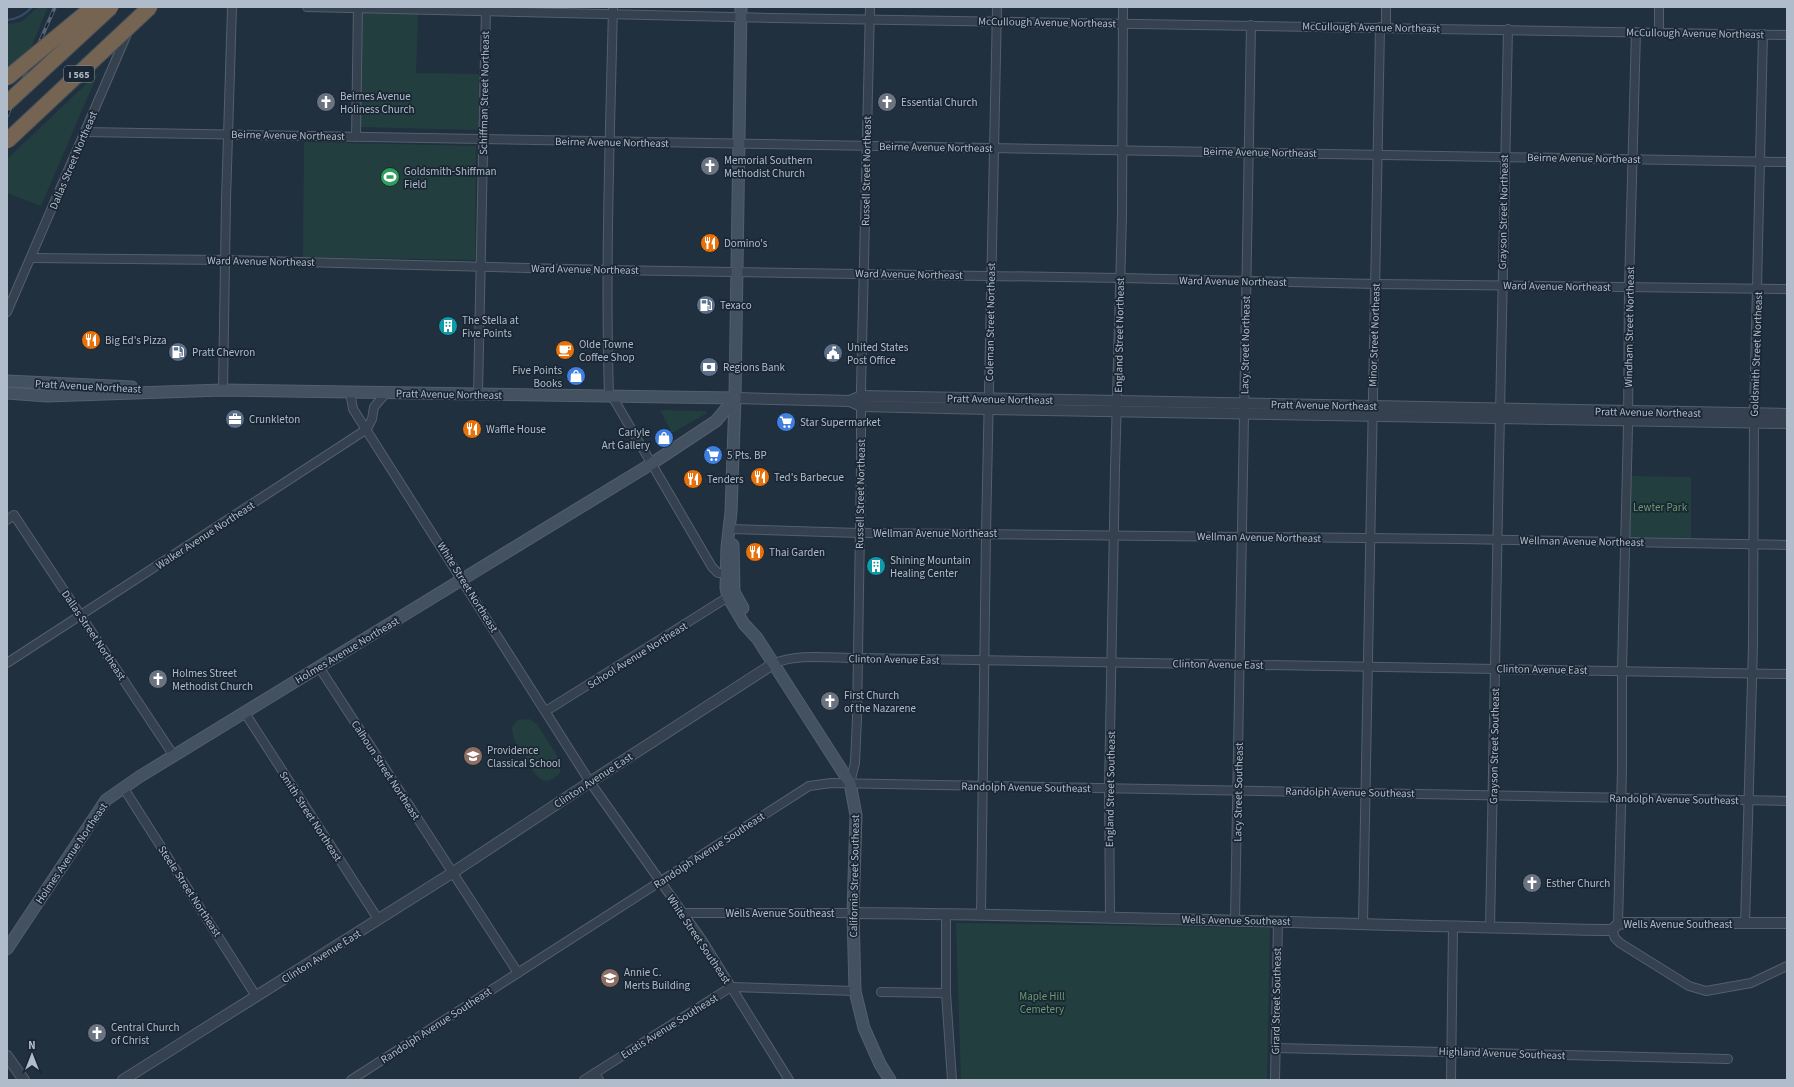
<svg xmlns="http://www.w3.org/2000/svg" width="1794" height="1087" viewBox="0 0 1794 1087" font-family="'Source Sans 3',sans-serif">
<style>
.green{fill:#233e3f}
.lines{fill:none;stroke-linecap:round;stroke-linejoin:round}
.stream{stroke:#334d66;stroke-width:2}
.minor-casing{stroke:#535f6c;stroke-width:10}
.tertiary-casing{stroke:#535f6c;stroke-width:12}
.secondary-casing{stroke:#535f6c;stroke-width:13}
.minor{stroke:#35414e;stroke-width:8}
.tertiary{stroke:#35414e;stroke-width:10}
.secondary{stroke:#435161;stroke-width:11}
.rail-casing{stroke:#576675;stroke-width:3.5}
.rail{stroke:#1a2633;stroke-width:2;stroke-dasharray:6;stroke-linecap:butt}
.motorway-bridge-casing{stroke:#404c59;stroke-width:17;stroke-linecap:butt}
.motorway-bridge{stroke:#746451;stroke-width:15}
.labels{text-anchor:middle;stroke-width:3.5;stroke-linejoin:round;paint-order:stroke}
.shield{fill:#1a2633;stroke:#838f9c;stroke-width:1}
.shield-label{font-size:10px;font-weight:bold;fill:#b0bcc9}
.street-label{font-size:11px;fill:#b0bcc9;stroke:#1a2633}
.poi-label{font-size:11px;fill:#b0bcc9;stroke:#1a2633;text-anchor:start}
.park-label{font-size:11px;fill:#659c6d;stroke:#1a2633}
</style>
<rect width="100%" height="100%" fill="#21303e"/>
<!-- green -->
<g class="green">
<path d="M38,7H48L30,50L7,70V24L21,22Z"/>
<path d="M361,13L418,14L416,73L479,74L478,130L360,127Z"/>
<path d="M98,73L41,206L7,193V159Z"/>
<path d="M304,142L476,146L475,260L303,257Z"/>
<path d="M660,410L705,411L707,413L672,433Z"/>
<path d="M1629,476L1691,477V538L1630,537Z"/>
<path d="M529,719L537,724L561,762L560,773C542,792 534,772 525,758C518,747 512,739 512,727L518,720Z"/>
<path d="M956,923L1270,928L1267,1080H961Z"/>
</g>
<g class="lines">
<!-- stream -->
<path class="stream" d="M7,20C18,19 25,15 32,7"/>
<!-- minor casing -->
<g class="minor-casing">
<g id="minor">
<path d="M307,7L773,18L1787,35"/>
<path d="M1659,7V32"/>
<path d="M1386,27V7"/>
<path d="M85,132L1787,162"/>
<path d="M356,137L358,7"/>
<path d="M31,258L225,260L608,270L1121,278L1375,284L1787,289"/>
<path d="M7,312L127,34"/>
<path d="M223,390L226,200L232,7"/>
<path d="M350,392L353,409L590,782L702,940L789,1080"/>
<path d="M478,394L486,7"/>
<path d="M609,396C605,267 610,137 613,7"/>
<path d="M612,396L712,567L718,573H726"/>
<path d="M7,520L14,515L174,756"/>
<path d="M730,529L859,533L1459,539L1787,545"/>
<path d="M7,663L367,429L372,419L374,407L386,393"/>
<path d="M773,664C795,653 832,658 857,658L1787,674"/>
<path d="M319,667L518,973"/>
<path d="M546,711L728,597"/>
<path d="M245,713L378,919"/>
<path d="M850,783L855,763L857,718L861,465V389L870,7"/>
<path d="M123,787L256,996"/>
<path d="M683,913H853"/>
<path d="M946,914V993L952,1080"/>
<path d="M981,915L986,533L997,7"/>
<path d="M1110,917L1109,788L1115,470L1122,215L1123,7"/>
<path d="M1235,920L1251,25"/>
<path d="M1363,923L1380,27"/>
<path d="M1618,924L1622,769V670L1628,427L1629,287L1636,32"/>
<path d="M1745,924L1753,645L1754,413L1763,34"/>
<path d="M1490,928C1497,628 1500,329 1508,29"/>
<path d="M1612,930L1615,938L1620,943L1689,986L1706,991L1751,983L1787,966"/>
<path d="M881,992L946,993"/>
<path d="M1276,1048L1728,1059"/>
<path d="M595,1073L599,1080"/>
<path d="M351,1080L809,786L831,783L1787,801"/>
<path d="M584,1080L731,987L855,991"/>
<path d="M1275,1080L1278,921"/>
<path d="M1451,1080L1453,928"/>
</g>
</g>
<!-- tertiary casing -->
<g class="tertiary-casing">
<g id="tertiary">
<path d="M735,398L850,401L861,406L989,409L1787,423"/>
<path d="M850,401L861,396L1787,414"/>
<path d="M853,913C1103,915 1352,925 1602,930H1612L1618,924L1626,923H1787"/>
<path d="M7,1056L24,1080"/>
<path d="M123,1080L452,873L590,782L773,664"/>
</g>
</g>
<!-- secondary casing -->
<g class="secondary-casing">
<g id="secondary">
<path d="M741,7L735,398L731,512L727,547L726,588L728,597L744,624L757,638L850,783L856,815L853,913L855,991L864,1028L880,1064L890,1080"/>
<path d="M7,381L132,387"/>
<path d="M7,393L47,396L223,390L735,398"/>
<path d="M733,545L734,592L743,608"/>
<path d="M7,949L106,800L139,777L651,464L716,421L735,398"/>
</g>
</g>
<!-- minor -->
<use href="#minor" class="minor"/>
<!-- tertiary -->
<use href="#tertiary" class="tertiary"/>
<!-- secondary -->
<use href="#secondary" class="secondary"/>
<!-- rail casing -->
<g class="rail-casing">
<path id="rail" d="M7,116L55,7"/>
</g>
<!-- rail -->
<use href="#rail" class="rail"/>
<!-- motorway-bridge casing -->
<g class="motorway-bridge-casing">
<g id="motorway-bridge">
<path d="M7,78L93,7"/>
<path d="M7,103L111,7"/>
<path d="M7,141L150,7"/>
</g>
</g>
<!-- motorway-bridge -->
<use href="#motorway-bridge" class="motorway-bridge"/>
</g>
<!-- icons -->
<defs>
<g id="church-disc" transform="scale(1)"><circle r="9.5" fill="#6b7280" stroke="#1a2633"/><path d="M-1.2-6h2.4v3.5h3.3v2.4h-3.3V6h-2.4V-.1h-3.3v-2.4h3.3Z" fill="#fff"/></g>
<g id="stadium-disc" transform="scale(1)"><circle r="9.5" fill="#2e9e5b" stroke="#1a2633"/><path d="M0-5a6.5 5 0 1 0 0 10a6.5 5 0 1 0 0-10ZM-3.5-1.8h7v3.6h-7Z" fill="#fff"/></g>
<g id="restaurant-disc" transform="scale(1)"><circle r="9.5" fill="#e8710a" stroke="#1a2633"/><path d="M-5-6h1v4h1v-4h1v4h1v-4h1v5L-1.5 .5V6h-2V.5L-5-1ZM5-6V6H3V1.5H1.5Q1.5-4 5-6Z" fill="#fff"/></g>
<g id="fuel-disc" transform="scale(1)"><circle r="9.5" fill="#5c6f8a" stroke="#1a2633"/><path d="M-5.5-6h7V0h2V4h1.3V-2.5L3-4.5l.8-.8L6-3V5H2.5V1h-1V6h-7ZM-4.2-4.7v3.2H.2V-4.7Z" fill="#fff"/></g>
<g id="building-disc" transform="scale(1)"><circle r="9.5" fill="#0f9aa8" stroke="#1a2633"/><path d="M-4-6H4V6H1V3H-1V6H-4ZM-2.5-4.3h1.7v1.8h-1.7ZM.8-4.3h1.7v1.8H.8ZM-2.5-1h1.7V.8h-1.7ZM.8-1h1.7V.8H.8Z" fill="#fff"/></g>
<g id="cafe-disc" transform="scale(1)"><circle r="9.5" fill="#e8710a" stroke="#1a2633"/><path d="M-5.5-4.5H6V0H3Q3 3.5 0 3.5H-2.5Q-5.5 3.5-5.5 0ZM3-3.2v2h1.7v-2ZM-6 4.5H4V6H-6Z" fill="#fff"/></g>
<g id="civic-disc" transform="scale(1)"><circle r="9.5" fill="#5c6f8a" stroke="#1a2633"/><path d="M-.6-6.5H3V-4.5H.6V-3L4-1V1h2V6H-6V1h2V-1L-.6-3ZM-1.2 2.5V6h2.4V2.5Z" fill="#fff"/></g>
<g id="bank-disc" transform="scale(1)"><circle r="9.5" fill="#5c6f8a" stroke="#1a2633"/><path d="M-6-4H6V4H-6ZM0-2.3a2.3 2.3 0 1 0 0 4.6a2.3 2.3 0 1 0 0-4.6Z" fill="#fff"/></g>
<g id="shop-disc" transform="scale(1)"><circle r="9.5" fill="#3f7fe0" stroke="#1a2633"/><path d="M-5-2.5h2.3a2.7 3.5 0 0 1 5.4 0H5L5.5 6h-11ZM-1.5-2.5h3a1.5 2.3 0 0 0-3 0Z" fill="#fff"/></g>
<g id="office-disc" transform="scale(1)"><circle r="9.5" fill="#5c6f8a" stroke="#1a2633"/><path d="M-6-3h4V-5.5h4V-3h4V5H-6ZM-1-4.5V-3h2v-1.5ZM-6 0V1H6V0Z" fill="#fff"/></g>
<g id="supermarket-disc" transform="scale(1)"><circle r="9.5" fill="#3f7fe0" stroke="#1a2633"/><path d="M-6-5.5h2.5l.6 2H6L4.5 2H-2.5L-4.4-4H-6ZM-1.5 3.2a1.3 1.3 0 1 0 .1 0ZM3 3.2a1.3 1.3 0 1 0 .1 0Z" fill="#fff"/></g>
<g id="school-disc" transform="scale(1)"><circle r="9.5" fill="#8d6e63" stroke="#1a2633"/><path d="M0-5L7-2L0 1L-7-2ZM-4 1L0 2.5L4 1V4Q0 6-4 4Z" fill="#fff"/></g>
</defs>
<g fill-rule="evenodd">
<use href="#church-disc" x="326" y="102"/>
<use href="#church-disc" x="887" y="102"/>
<use href="#church-disc" x="710" y="166"/>
<use href="#stadium-disc" x="390" y="177"/>
<use href="#restaurant-disc" x="710" y="243"/>
<use href="#fuel-disc" x="706" y="305"/>
<use href="#building-disc" x="448" y="326"/>
<use href="#restaurant-disc" x="91" y="340"/>
<use href="#cafe-disc" x="565" y="350"/>
<use href="#fuel-disc" x="178" y="352"/>
<use href="#civic-disc" x="833" y="353"/>
<use href="#bank-disc" x="709" y="367"/>
<use href="#shop-disc" x="576" y="376"/>
<use href="#office-disc" x="235" y="419"/>
<use href="#supermarket-disc" x="786" y="422"/>
<use href="#restaurant-disc" x="472" y="429"/>
<use href="#shop-disc" x="664" y="438"/>
<use href="#supermarket-disc" x="713" y="455"/>
<use href="#restaurant-disc" x="760" y="477"/>
<use href="#restaurant-disc" x="693" y="479"/>
<use href="#restaurant-disc" x="755" y="552"/>
<use href="#building-disc" x="876" y="566"/>
<use href="#church-disc" x="158" y="679"/>
<use href="#church-disc" x="830" y="701"/>
<use href="#school-disc" x="473" y="756"/>
<use href="#church-disc" x="1532" y="883"/>
<use href="#school-disc" x="610" y="978"/>
<use href="#church-disc" x="97" y="1033"/>
</g>
<g class="labels">
<!-- shield labels -->
<rect class="shield" x="64" y="66" width="30" height="16" rx="3"/>
<g class="shield-label">
<text x="79" y="78">I 565</text>
</g>
<!-- street labels -->
<g class="street-label">
<text transform="translate(1047 22) rotate(1)" y="4">McCullough Avenue Northeast</text>
<text transform="translate(1371 27) rotate(1)" y="4">McCullough Avenue Northeast</text>
<text transform="translate(1695 33) rotate(1)" y="4">McCullough Avenue Northeast</text>
<text transform="translate(484 93) rotate(-89)" y="4">Schiffman Street Northeast</text>
<text transform="translate(288 135) rotate(1)" y="4">Beirne Avenue Northeast</text>
<text transform="translate(612 142) rotate(1)" y="4">Beirne Avenue Northeast</text>
<text transform="translate(936 147) rotate(1)" y="4">Beirne Avenue Northeast</text>
<text transform="translate(1260 152) rotate(1)" y="4">Beirne Avenue Northeast</text>
<text transform="translate(1584 158) rotate(1)" y="4">Beirne Avenue Northeast</text>
<text transform="translate(73 160) rotate(-67)" y="4">Dallas Street Northeast</text>
<text transform="translate(866 171) rotate(-89)" y="4">Russell Street Northeast</text>
<text transform="translate(1503 212) rotate(-89)" y="4">Grayson Street Northeast</text>
<text transform="translate(261 261) rotate(1)" y="4">Ward Avenue Northeast</text>
<text transform="translate(585 269) rotate(1)" y="4">Ward Avenue Northeast</text>
<text transform="translate(909 274) rotate(1)" y="4">Ward Avenue Northeast</text>
<text transform="translate(1233 281) rotate(1)" y="4">Ward Avenue Northeast</text>
<text transform="translate(1557 286) rotate(1)" y="4">Ward Avenue Northeast</text>
<text transform="translate(990 322) rotate(-89)" y="4">Coleman Street Northeast</text>
<text transform="translate(1629 327) rotate(-89)" y="4">Windham Street Northeast</text>
<text transform="translate(1119 335) rotate(-89)" y="4">England Street Northeast</text>
<text transform="translate(1374 335) rotate(-88)" y="4">Minor Street Northeast</text>
<text transform="translate(1245 345) rotate(-89)" y="4">Lacy Street Northeast</text>
<text transform="translate(1756 354) rotate(-88)" y="4">Goldsmith Street Northeast</text>
<text transform="translate(88 386) rotate(3)" y="4">Pratt Avenue Northeast</text>
<text transform="translate(449 394) rotate(1)" y="4">Pratt Avenue Northeast</text>
<text transform="translate(1000 399) rotate(1)" y="4">Pratt Avenue Northeast</text>
<text transform="translate(1324 405) rotate(1)" y="4">Pratt Avenue Northeast</text>
<text transform="translate(1648 412) rotate(1)" y="4">Pratt Avenue Northeast</text>
<text transform="translate(860 494) rotate(-89)" y="4">Russell Street Northeast</text>
<text x="935" y="537">Wellman Avenue Northeast</text>
<text transform="translate(205 535) rotate(-33)" y="4">Walker Avenue Northeast</text>
<text transform="translate(1259 537) rotate(1)" y="4">Wellman Avenue Northeast</text>
<text transform="translate(1582 541) rotate(1)" y="4">Wellman Avenue Northeast</text>
<text transform="translate(468 587) rotate(58)" y="4">White Street Northeast</text>
<text transform="translate(94 635) rotate(56)" y="4">Dallas Street Northeast</text>
<text transform="translate(347 650) rotate(-31)" y="4">Holmes Avenue Northeast</text>
<text transform="translate(637 655) rotate(-32)" y="4">School Avenue Northeast</text>
<text transform="translate(894 659) rotate(1)" y="4">Clinton Avenue East</text>
<text transform="translate(1218 664) rotate(1)" y="4">Clinton Avenue East</text>
<text transform="translate(1542 669) rotate(1)" y="4">Clinton Avenue East</text>
<text transform="translate(1494 746) rotate(-89)" y="4">Grayson Street Southeast</text>
<text transform="translate(386 770) rotate(57)" y="4">Calhoun Street Northeast</text>
<text transform="translate(593 780) rotate(-33)" y="4">Clinton Avenue East</text>
<text transform="translate(1026 787) rotate(1)" y="4">Randolph Avenue Southeast</text>
<text transform="translate(1110 789) rotate(-89)" y="4">England Street Southeast</text>
<text transform="translate(1238 792) rotate(-89)" y="4">Lacy Street Southeast</text>
<text transform="translate(1350 792) rotate(1)" y="4">Randolph Avenue Southeast</text>
<text transform="translate(1674 799) rotate(1)" y="4">Randolph Avenue Southeast</text>
<text transform="translate(311 816) rotate(57)" y="4">Smith Street Northeast</text>
<text transform="translate(709 850) rotate(-33)" y="4">Randolph Avenue Southeast</text>
<text transform="translate(71 853) rotate(-56)" y="4">Holmes Avenue Northeast</text>
<text transform="translate(854 876) rotate(-89)" y="4">California Street Southeast</text>
<text transform="translate(190 891) rotate(57)" y="4">Steele Street Northeast</text>
<text x="780" y="917">Wells Avenue Southeast</text>
<text transform="translate(1236 920) rotate(1)" y="4">Wells Avenue Southeast</text>
<text x="1678" y="928">Wells Avenue Southeast</text>
<text transform="translate(699 939) rotate(56)" y="4">White Street Southeast</text>
<text transform="translate(321 956) rotate(-32)" y="4">Clinton Avenue East</text>
<text transform="translate(1276 1001) rotate(-89)" y="4">Girard Street Southeast</text>
<text transform="translate(436 1025) rotate(-33)" y="4">Randolph Avenue Southeast</text>
<text transform="translate(669 1026) rotate(-32)" y="4">Eustis Avenue Southeast</text>
<text transform="translate(1502 1053) rotate(2)" y="4">Highland Avenue Southeast</text>
</g>
<!-- poi labels -->
<g class="poi-label">
<text x="340" y="100">Beirnes Avenue<tspan x="340" dy="13">Holiness Church</tspan></text>
<text x="901" y="106">Essential Church</text>
<text x="724" y="164">Memorial Southern<tspan x="724" dy="13">Methodist Church</tspan></text>
<text x="404" y="175">Goldsmith-Shiffman<tspan x="404" dy="13">Field</tspan></text>
<text x="724" y="247">Domino's</text>
<text x="720" y="309">Texaco</text>
<text x="462" y="324">The Stella at<tspan x="462" dy="13">Five Points</tspan></text>
<text x="105" y="344">Big Ed's Pizza</text>
<text x="579" y="348">Olde Towne<tspan x="579" dy="13">Coffee Shop</tspan></text>
<text x="847" y="351">United States<tspan x="847" dy="13">Post Office</tspan></text>
<text x="192" y="356">Pratt Chevron</text>
<text x="723" y="371">Regions Bank</text>
<text x="562" y="374" text-anchor="end">Five Points<tspan x="562" dy="13">Books</tspan></text>
<text x="249" y="423">Crunkleton</text>
<text x="800" y="426">Star Supermarket</text>
<text x="486" y="433">Waffle House</text>
<text x="650" y="436" text-anchor="end">Carlyle<tspan x="650" dy="13">Art Gallery</tspan></text>
<text x="727" y="459">5 Pts. BP</text>
<text x="774" y="481">Ted's Barbecue</text>
<text x="707" y="483">Tenders</text>
<text x="769" y="556">Thai Garden</text>
<text x="890" y="564">Shining Mountain<tspan x="890" dy="13">Healing Center</tspan></text>
<text x="172" y="677">Holmes Street<tspan x="172" dy="13">Methodist Church</tspan></text>
<text x="844" y="699">First Church<tspan x="844" dy="13">of the Nazarene</tspan></text>
<text x="487" y="754">Providence<tspan x="487" dy="13">Classical School</tspan></text>
<text x="1546" y="887">Esther Church</text>
<text x="624" y="976">Annie C.<tspan x="624" dy="13">Merts Building</tspan></text>
<text x="111" y="1031">Central Church<tspan x="111" dy="13">of Christ</tspan></text>
</g>
<!-- park labels -->
<g class="park-label">
<text x="1660" y="511">Lewter Park</text>
<text x="1042" y="1000">Maple Hill<tspan x="1042" dy="13">Cemetery</tspan></text>
</g>
</g>
<!-- border -->
<rect width="1794" height="1087" fill="none" stroke="#b0bcc9" stroke-width="16"/>
<!-- north arrow -->
<g transform="translate(32 1055)" stroke="#1a2633" stroke-width="3" paint-order="stroke">
<path d="M0-3L7 15L0 10L-7 15Z" fill="#b0bcc9"/>
<text y="-6" font-size="11" font-weight="bold" text-anchor="middle" fill="#b0bcc9">N</text>
</g>
</svg>
